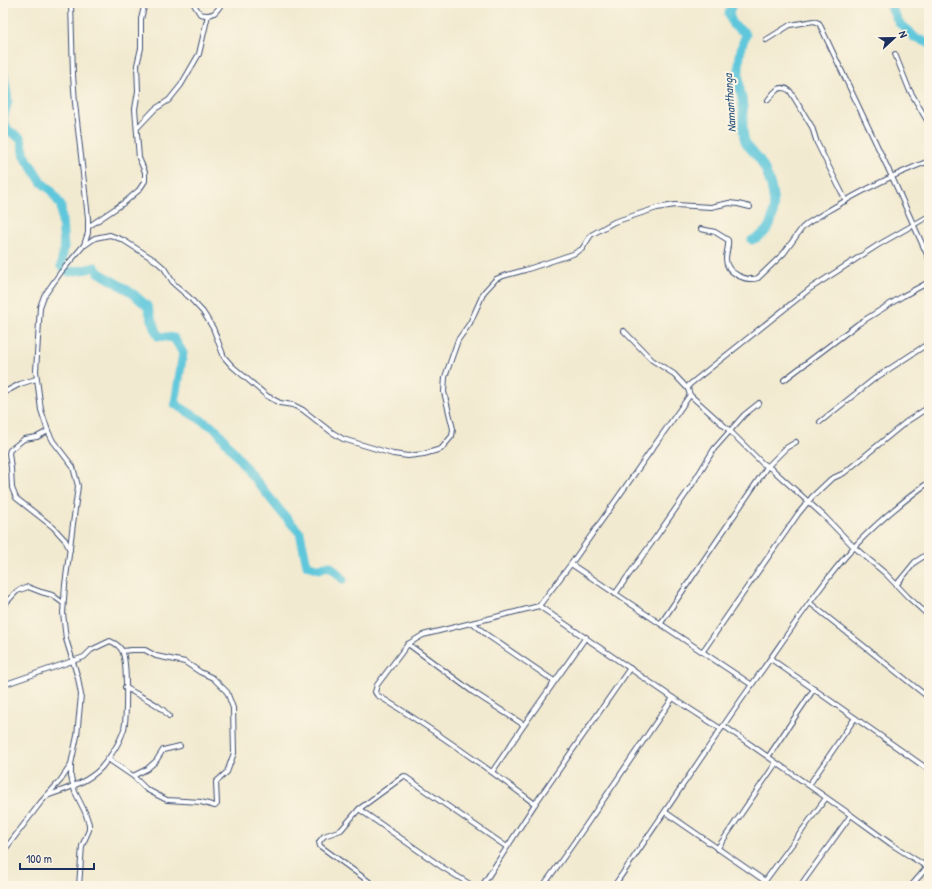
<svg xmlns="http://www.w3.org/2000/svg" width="932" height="889" viewBox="0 0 932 889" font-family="'Patrick Hand',sans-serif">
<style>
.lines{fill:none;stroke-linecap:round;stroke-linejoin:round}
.river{stroke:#5fc7db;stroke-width:9}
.minor-casing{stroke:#3b4b6f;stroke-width:6}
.minor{stroke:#fff;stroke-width:4}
.labels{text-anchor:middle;stroke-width:4;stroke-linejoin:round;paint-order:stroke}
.water-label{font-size:12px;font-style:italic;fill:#2c557d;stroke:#fcf5e5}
</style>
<rect width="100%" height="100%" fill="#fcf5e5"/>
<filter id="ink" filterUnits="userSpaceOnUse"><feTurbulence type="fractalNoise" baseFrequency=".025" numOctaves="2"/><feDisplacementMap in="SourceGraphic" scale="8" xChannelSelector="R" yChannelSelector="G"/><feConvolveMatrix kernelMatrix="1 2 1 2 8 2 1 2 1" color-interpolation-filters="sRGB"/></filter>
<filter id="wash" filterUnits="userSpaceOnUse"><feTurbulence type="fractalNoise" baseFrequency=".012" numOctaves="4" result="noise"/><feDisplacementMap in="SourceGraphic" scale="16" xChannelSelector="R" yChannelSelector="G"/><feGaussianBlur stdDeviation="0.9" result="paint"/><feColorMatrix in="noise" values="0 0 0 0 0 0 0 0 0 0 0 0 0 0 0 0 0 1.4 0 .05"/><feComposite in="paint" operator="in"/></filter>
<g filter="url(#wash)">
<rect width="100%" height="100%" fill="#f2ead0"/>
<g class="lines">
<!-- river -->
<g class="river">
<path d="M732,3L729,14L733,25L744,32L746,35C738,51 738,72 740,89C741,95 743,101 743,107C744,118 741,130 745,141C748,148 756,154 760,160C774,183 785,228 752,240"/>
<path d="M891,3L892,9L899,23L908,30L915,38L929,43"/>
<path d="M3,70L8,101L3,118"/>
<path d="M3,120L8,130L21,139L25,156L42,183L51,190L61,206L64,248L61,266L69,272L88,269L95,267L98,272L131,292L147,306L158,336L174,338L183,353L175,404L216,429L250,473L282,513L300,533L307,565L319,569L324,567L330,566L343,579"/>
</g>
</g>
</g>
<g filter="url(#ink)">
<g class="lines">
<!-- minor casing -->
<g class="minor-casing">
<g id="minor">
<path d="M71,3L73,75L75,103L88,218V233L84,245L61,272L44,296L40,307L36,371L41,410L48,431L53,441L73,467L78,486L65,585L63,613L66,639L78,678L81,695L77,736L71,764V777L75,792L85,812L89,824V830L82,846L79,886"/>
<path d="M193,3L200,14C213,17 216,13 222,3"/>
<path d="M766,40L790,25L814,21L819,23L892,177L929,259"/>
<path d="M895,54L909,89L929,124"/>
<path d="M768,100C774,92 780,83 790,91L812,127L817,143L846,201"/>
<path d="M137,128L155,109L169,100L181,85L199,54L208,15"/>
<path d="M929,216L878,245L811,288L689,385L688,389L690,395L730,431L762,463L773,470L824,516L854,547L886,574L908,597L929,616"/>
<path d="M88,227L125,202L139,190L145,181V172L139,158L135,109L138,91L137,65L141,48V19L145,3"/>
<path d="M701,229L715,232L728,240C729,247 726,252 726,259C726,273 746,282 758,278L784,253L802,228L808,223C846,199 887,177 929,161"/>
<path d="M85,245L95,238L110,235L123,240L156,261L164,268L174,284L189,297L203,312L213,328L224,357L232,366L267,396L280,403L293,405L303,410L330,431L343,439L393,454L408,456L424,454L441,449L452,436L453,429L444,392L445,377L458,340L470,323L484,292L496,279L503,276L525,270L573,254L582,249L591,235L614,222L657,208L675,205L711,207L729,203L738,204L750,207"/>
<path d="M624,331L652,360L674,374L688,389"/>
<path d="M784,380L858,324L903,296L929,282"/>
<path d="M3,393L20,384L36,379"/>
<path d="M820,422L874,379L929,343"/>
<path d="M48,431L37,437L24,439L10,450L9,453L11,468L12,488L16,498L53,527L65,540L70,550"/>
<path d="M571,564L752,685"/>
<path d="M897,584L915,562L929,553"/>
<path d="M615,594L656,537L690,488L714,449L744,415L759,403"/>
<path d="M810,603L929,698"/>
<path d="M3,606L17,591L28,587L41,592L52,595L63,603"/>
<path d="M539,606L673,698L721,729"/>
<path d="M473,623L487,635L554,681"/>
<path d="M661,623L767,467L786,448L796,442"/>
<path d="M586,637L524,725L473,692L408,644L423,635L539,606L571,564L690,395"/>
<path d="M408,644L377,685L375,692L377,695C432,728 483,765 535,804"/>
<path d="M703,651L798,514L812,497L831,479L844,473L906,422L929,407"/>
<path d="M771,659L929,770"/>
<path d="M3,685L84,657L91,650L110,641C115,643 121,647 123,653C127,665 127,716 124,729C120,743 110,757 101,768C87,783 65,789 47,796"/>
<path d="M125,687C139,697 158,702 169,716"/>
<path d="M724,726L851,815L891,844L927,867"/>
<path d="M768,757L814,689"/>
<path d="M108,759L133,776L146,789L159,796L167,800L201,802L215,806L217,804L216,782L227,772L234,753L233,708L227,692L213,678L200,672L185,662L156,656L145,650H131L123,651"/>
<path d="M492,772L524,725"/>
<path d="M133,776L147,769L156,761L163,750L180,746"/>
<path d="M809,785L855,718"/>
<path d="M359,809L442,867L473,886"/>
<path d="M665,812L765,881L826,798"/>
<path d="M717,849L776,763"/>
<path d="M3,852L41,802L60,781L71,765"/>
<path d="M375,886L320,846L319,842L324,836L341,830L359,809L404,776L507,847"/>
<path d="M482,886L535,804L630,668"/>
<path d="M543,886C588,825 629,760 673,698"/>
<path d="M614,886C664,814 712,740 763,669C792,628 820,585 854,547C876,523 902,502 929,482"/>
<path d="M800,886L851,815"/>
<path d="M911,886L929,865"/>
</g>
</g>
<!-- minor -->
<use href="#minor" class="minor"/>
</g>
</g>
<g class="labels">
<!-- water labels -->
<g class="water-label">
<text transform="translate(730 103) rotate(-94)" y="4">Namanthanga</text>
</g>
</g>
<!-- margin -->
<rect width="932" height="889" fill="none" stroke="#fcf5e5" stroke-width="16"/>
<!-- north arrow -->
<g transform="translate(894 38) rotate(68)" stroke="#fcf5e5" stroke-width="3" paint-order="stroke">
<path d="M0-3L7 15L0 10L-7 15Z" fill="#1b2f5e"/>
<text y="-6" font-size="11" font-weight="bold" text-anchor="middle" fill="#1b2f5e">N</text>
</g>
<!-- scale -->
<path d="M20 863v6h74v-6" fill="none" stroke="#1b2f5e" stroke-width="2"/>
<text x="26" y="863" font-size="12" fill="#1b2f5e" stroke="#fcf5e5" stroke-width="3" paint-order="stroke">100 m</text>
</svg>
